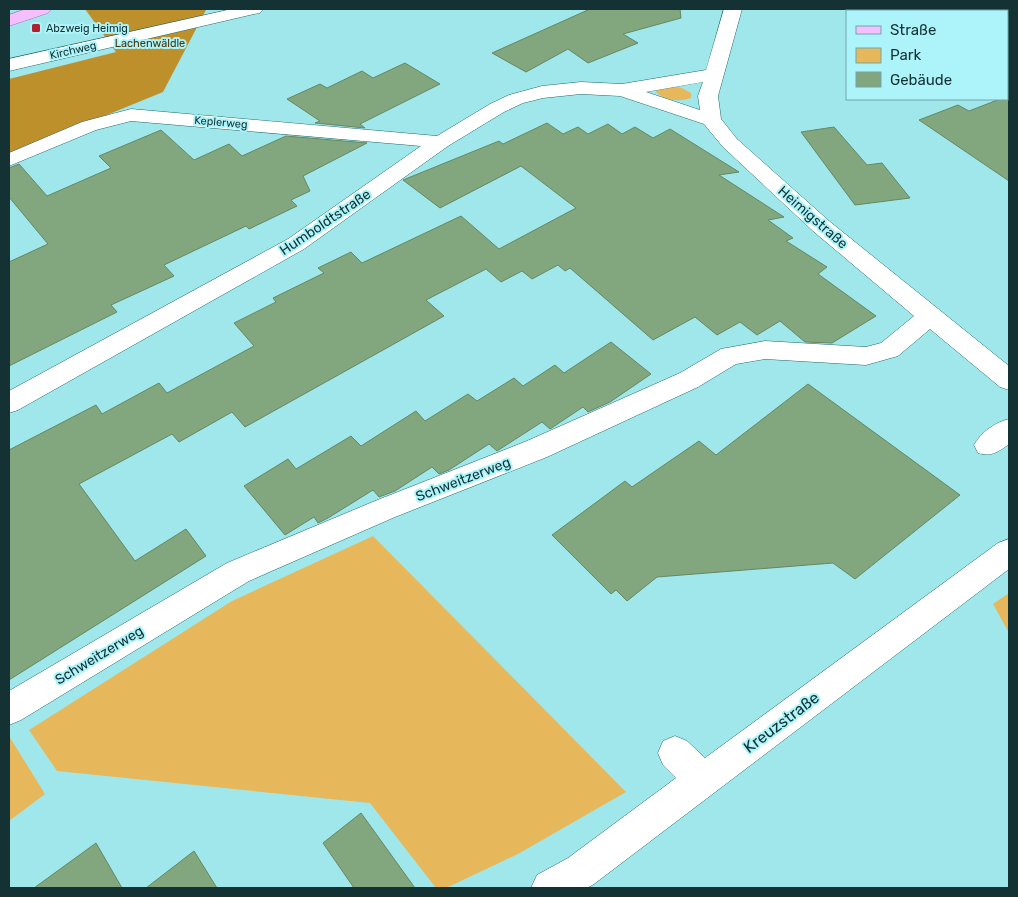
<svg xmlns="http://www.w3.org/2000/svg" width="1018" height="897" viewBox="0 0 1018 897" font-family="Rubik,sans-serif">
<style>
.green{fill:#e7b85b}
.forest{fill:#be902b}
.building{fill:#82a67e;stroke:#648861}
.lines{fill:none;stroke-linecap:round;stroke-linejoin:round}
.minor-casing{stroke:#20696e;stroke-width:1}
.major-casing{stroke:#a272b6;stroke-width:1}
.minor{fill:#fff;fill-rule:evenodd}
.major{fill:#f5bffd;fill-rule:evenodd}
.poi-dot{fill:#b21f2e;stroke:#adf4fa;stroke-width:2}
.labels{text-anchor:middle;stroke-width:4;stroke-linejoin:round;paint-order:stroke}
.far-poi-label{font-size:11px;fill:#143133;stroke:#adf4fa;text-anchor:start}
.far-park-label{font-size:11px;fill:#473309;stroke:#adf4fa}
.far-street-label{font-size:11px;fill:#143133;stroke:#adf4fa}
.street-label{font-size:14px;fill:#143133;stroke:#adf4fa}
.near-street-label{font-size:16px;fill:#143133;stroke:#adf4fa}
</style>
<rect width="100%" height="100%" fill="#a0e7ec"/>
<!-- green -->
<g class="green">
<path d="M671,86L682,88L691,93V98C678,102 666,101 656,92L658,88Z"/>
<path d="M373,536L626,792L518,854L446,888H436L370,803L57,771L29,730L232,601Z"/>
<path d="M1009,593V633L993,604Z"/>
<path d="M9,736L45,794L9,821Z"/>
</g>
<!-- forest -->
<path class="forest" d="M85,9H210L206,10L163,92L9,155V79L116,52Z"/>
<!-- building -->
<g class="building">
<path d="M590,9H680L681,18L623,34L638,43L588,63L568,49L526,72L492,53Z"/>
<path d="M405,63L440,84L360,124L365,128L315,123L320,121L287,99L320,84L327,88L362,71L373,78Z"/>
<path d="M1009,95V181L919,120L958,105L969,111L1000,99H1007Z"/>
<path d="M547,123L563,134L578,127L588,134L608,124L622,134L635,127L653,138L670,129L739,172L719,175L784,217L768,220L793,238L786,241L827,267L818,274L876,316L832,343L805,342L780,321L757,335L740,322L717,335L695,317L653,340L570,268L565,271L558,265L532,279L522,271L501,282L486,269L426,300L444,316L245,427L232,412L179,442L172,434L79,484L135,561L186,529L206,556L9,680V450L96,405L102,414L159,383L167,393L254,346L234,323L276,302L273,298L324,273L318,268L351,252L362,263L461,216L499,249L576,208L521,166L440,208L403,180L499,141L503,144Z"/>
<path d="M834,127L867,165L882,163L910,198L855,205L801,132Z"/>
<path d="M161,130L194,160L229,144L242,156L286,136L367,143L303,176L310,191L291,200L297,206L249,229L246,226L164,265L174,276L111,305L117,312L9,366V262L48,244L9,197V168L19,164L47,196L111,168L99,156Z"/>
<path d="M611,342L651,374L610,402L588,412L583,407L550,429L542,422L497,451L489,444L449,470L439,474L432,467L395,491L379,497L373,490L328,518L318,523L314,517L285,535L244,486L288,459L296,469L351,436L361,446L416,411L425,421L468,394L477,401L514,378L523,386L555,365L564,373Z"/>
<path d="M808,384L960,495L855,579L833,563L657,577L627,601L616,590L611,594L552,535L625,481L632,487L699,441L716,455Z"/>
<path d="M361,813L415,888H354L323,843Z"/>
<path d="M96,843L122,888H34Z"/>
<path d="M194,851L217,888H146Z"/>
</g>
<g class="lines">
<!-- minor casing -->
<g class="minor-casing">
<g id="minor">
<path d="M232,9H263L260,13L254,14L9,71V59Z"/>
<path d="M724,9H742L718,96L721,119L737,139L829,221L1009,366V390L1000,387L930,329L898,356L866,365L765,359L736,364L698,387L547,457L395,517L249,581L21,720L9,725V691L227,563L375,501L527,441L680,373L721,349L765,341L866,347L881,343L914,316L813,231L723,147L704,124L620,96L581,94L543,98L523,103L504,112L448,146L304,249L18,410L9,413V391L288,239L421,146L131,121L96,130L9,166V153L82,122L131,109L437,136L490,104L509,95L542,86L581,82L622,84L706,70ZM703,82L698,96L700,110L646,92Z"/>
<path d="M991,9H1009L1007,14V11H991Z"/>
<rect x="1007" y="32" width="2" height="15"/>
<path d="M1009,419V444C998,452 992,457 978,453L974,445C981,432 996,422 1009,419Z"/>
<path d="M1009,539V569L594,884L587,888H531L537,875L568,858L676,778L663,765L658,753L663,741L675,736L687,741L705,758L998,543Z"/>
</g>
</g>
<!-- major casing -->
<g class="major-casing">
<path id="major" d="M26,9H51L48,13L9,26V15Z"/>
</g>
<!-- minor -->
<use href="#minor" class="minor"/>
<!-- major -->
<use href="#major" class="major"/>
</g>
<!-- markers -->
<rect class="poi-dot" x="31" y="23" width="10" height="10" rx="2.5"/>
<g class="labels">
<!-- far-poi labels -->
<g class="far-poi-label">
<text x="46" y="32">Abzweig Heimig</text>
</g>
<!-- far-park labels -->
<g class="far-park-label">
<text x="150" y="47">Lachenwäldle</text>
</g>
<!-- far-street labels -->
<g class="far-street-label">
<text transform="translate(73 50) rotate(-13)" y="4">Kirchweg</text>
<text transform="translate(221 122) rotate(5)" y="4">Keplerweg</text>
</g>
<!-- street labels -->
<g class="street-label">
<text transform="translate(813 217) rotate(41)" y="5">Heimigstraße</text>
<text transform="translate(325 222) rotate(-34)" y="5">Humboldtstraße</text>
<text transform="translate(463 479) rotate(-21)" y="5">Schweitzerweg</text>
<text transform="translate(99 655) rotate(-31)" y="5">Schweitzerweg</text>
</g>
<!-- near-street labels -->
<g class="near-street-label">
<text transform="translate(781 722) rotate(-37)" y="6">Kreuzstraße</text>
</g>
</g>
<!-- border -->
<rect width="1018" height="897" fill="none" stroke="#143133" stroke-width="20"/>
<!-- legend -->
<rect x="846" y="10" width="162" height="90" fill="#adf4fa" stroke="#70a6aa"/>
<rect x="856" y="26" width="25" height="8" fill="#f5bffd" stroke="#70a6aa"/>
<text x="890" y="35" font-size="15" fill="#143133">Straße</text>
<rect x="856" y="48" width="25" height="15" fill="#e7b85b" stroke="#70a6aa"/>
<text x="890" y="60" font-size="15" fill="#143133">Park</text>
<rect x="856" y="72" width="25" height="15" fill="#82a67e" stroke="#70a6aa"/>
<text x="890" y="85" font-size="15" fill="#143133">Gebäude</text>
</svg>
